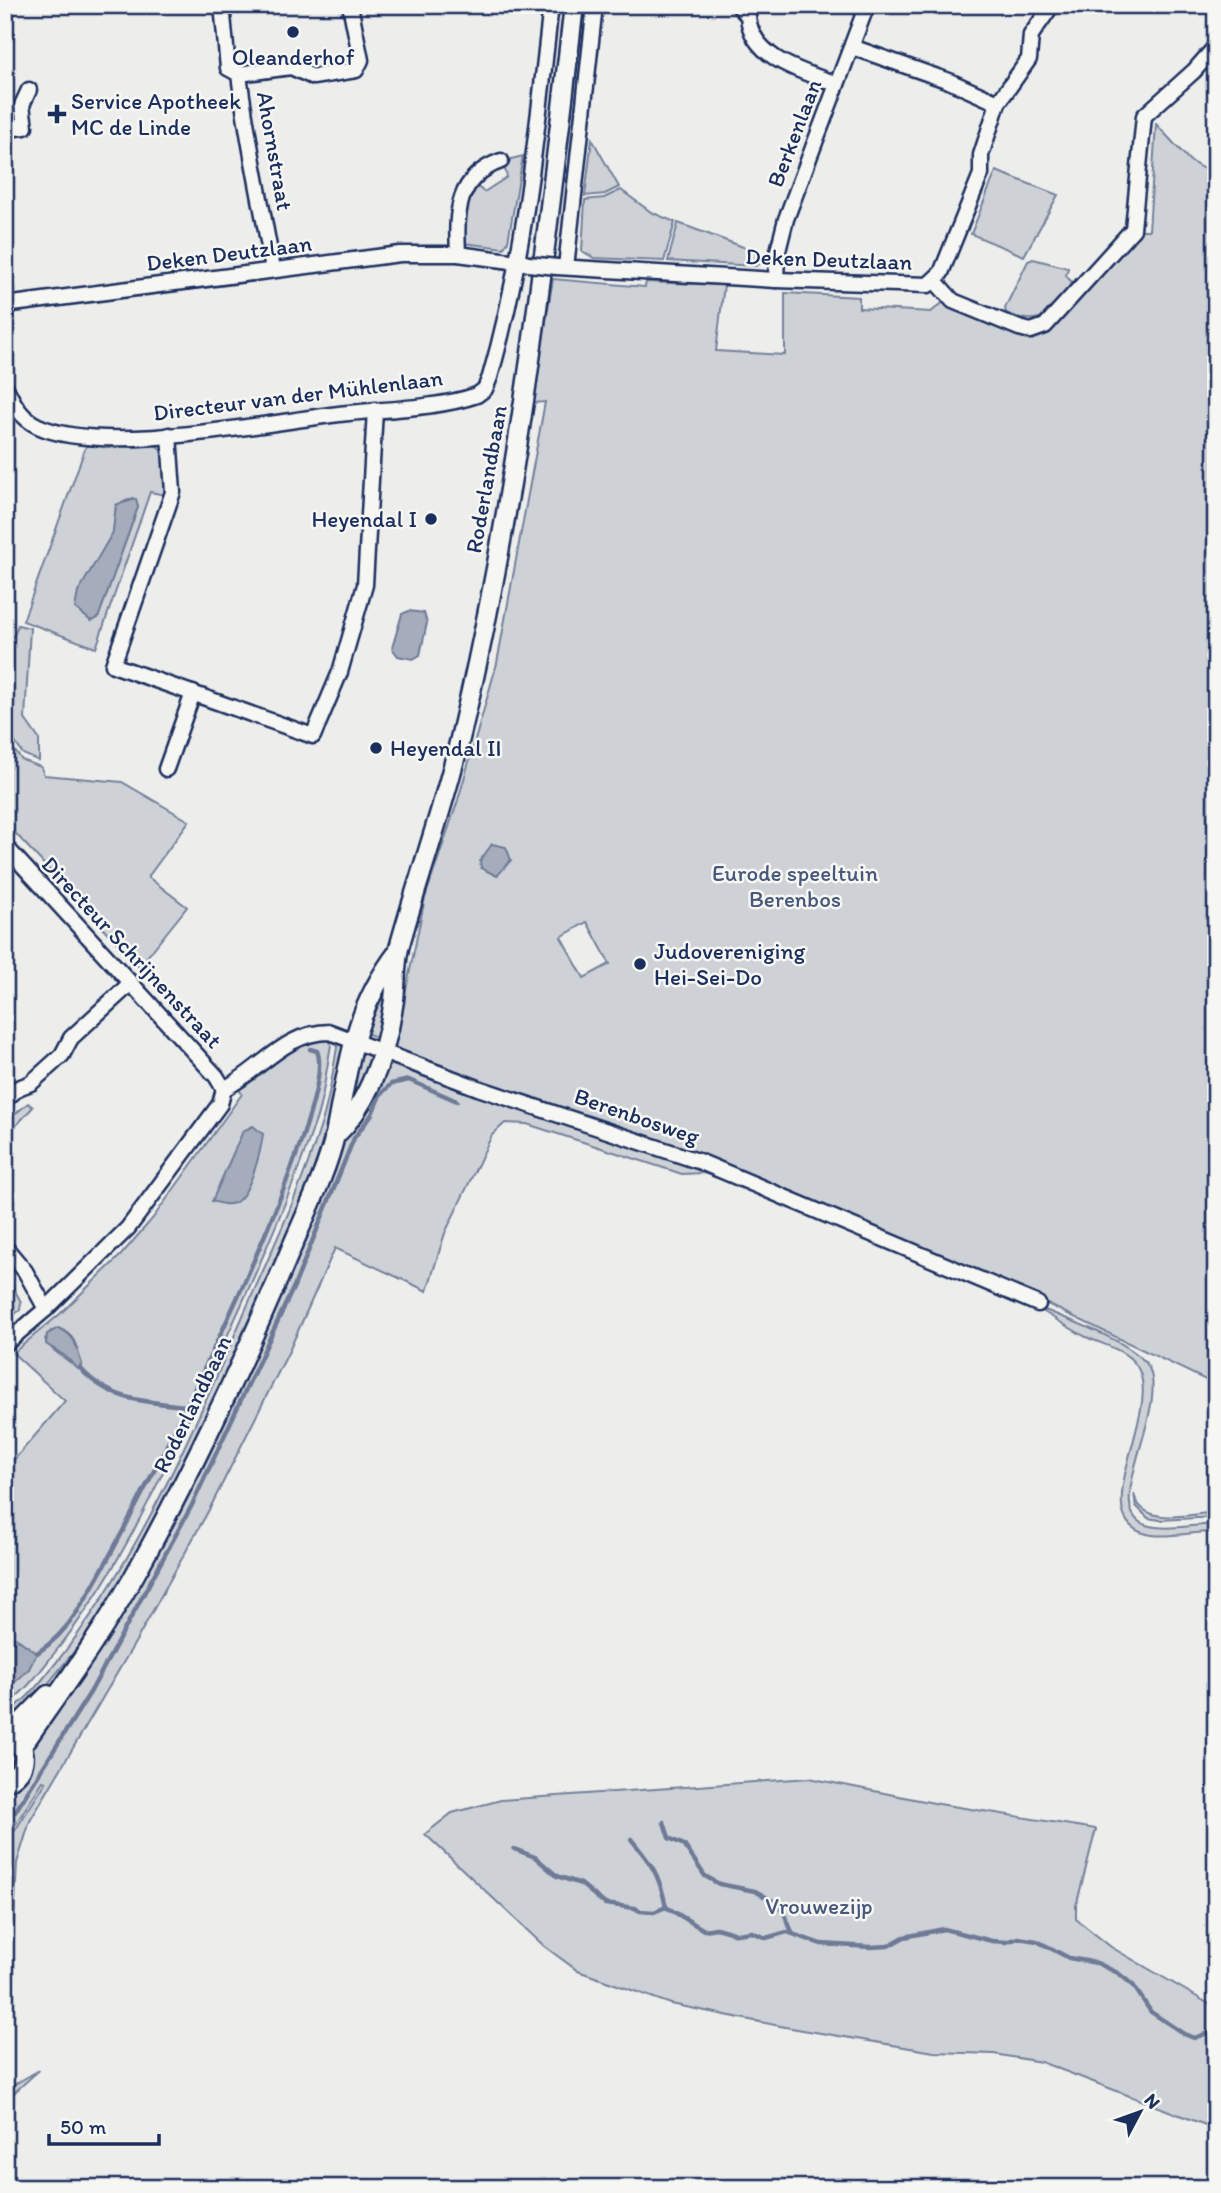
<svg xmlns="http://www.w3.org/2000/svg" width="1221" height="2193" viewBox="0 0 1221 2193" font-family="Itim,sans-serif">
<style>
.green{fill:#ced2d7;stroke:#74809a;stroke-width:2;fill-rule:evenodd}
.water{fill:#a5acbc;stroke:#6e7a96;stroke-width:2}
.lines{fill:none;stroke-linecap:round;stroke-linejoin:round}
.stream{stroke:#6e7a96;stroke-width:4.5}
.minor-casing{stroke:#1b2f5e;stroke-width:19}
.major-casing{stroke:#1b2f5e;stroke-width:23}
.minor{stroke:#f6f6f2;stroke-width:14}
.major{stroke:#f6f6f2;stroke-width:18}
.minor-bridge-casing{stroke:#1b2f5e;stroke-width:19;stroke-linecap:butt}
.minor-bridge{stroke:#f6f6f2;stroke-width:14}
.poi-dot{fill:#1b2f5e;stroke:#f6f6f2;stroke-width:2.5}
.labels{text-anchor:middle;stroke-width:5;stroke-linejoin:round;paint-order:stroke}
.poi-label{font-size:23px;fill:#1b2f5e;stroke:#f6f6f2;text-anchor:start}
.street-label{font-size:23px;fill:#1b2f5e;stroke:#f6f6f2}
.park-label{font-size:23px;fill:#48587c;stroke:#f6f6f2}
</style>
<rect width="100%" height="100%" fill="#edeeec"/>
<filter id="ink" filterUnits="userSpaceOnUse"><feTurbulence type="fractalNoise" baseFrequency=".0143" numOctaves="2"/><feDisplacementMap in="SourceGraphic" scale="14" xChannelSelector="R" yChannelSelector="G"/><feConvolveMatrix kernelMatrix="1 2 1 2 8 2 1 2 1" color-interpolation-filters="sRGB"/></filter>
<g filter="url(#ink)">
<!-- green -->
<g class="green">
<path d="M1156,124L1190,161L1216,176V1385L1018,1290L389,1050L402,1009L425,898L458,800L497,663L545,402L532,403L553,279L645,287L646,282L724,285L716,351L785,355V293L859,297V308L931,312L945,301L1031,336L1137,230H1149ZM587,922L610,964L584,978L561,937Z"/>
<path d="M592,139L619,187L605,194L585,196Z"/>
<path d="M523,156L508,241L504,248L463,243L460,213L474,184L484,192L507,177L503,161Z"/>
<path d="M996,171L1058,195L1024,256L971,234Z"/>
<path d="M621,190L651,212L675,222L664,261L594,258L582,251L585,200L604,198Z"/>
<path d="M678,223L765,255L764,261L756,266L668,261Z"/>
<path d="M1033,259L1068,268L1066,276L1073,283C1048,311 1046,330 1006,313L1005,308L1028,261Z"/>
<path d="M154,442L163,453L165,495L150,492L96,648L23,621L86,446ZM133,498L138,507L98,618L91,621L97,561L113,532L116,505Z"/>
<path d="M18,625L30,628L25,719L39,739V761L23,754L5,728V635L13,637Z"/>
<path d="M5,738L22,760L41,767L44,775L122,782L189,821L148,877L187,907L139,967L5,822Z"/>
<path d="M389,968L381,1039L361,1031Z"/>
<path d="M322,1037L329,1039L331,1045C326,1070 324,1098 315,1123C283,1216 241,1307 199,1397C158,1484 116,1576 56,1651C41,1670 26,1692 5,1705V1691L29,1669L5,1635V1470L65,1401L13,1353L60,1314L121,1255L153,1218L242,1094L239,1089L293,1047ZM51,1331L80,1359L82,1364L75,1367C65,1356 51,1352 45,1339Z"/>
<path d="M338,1042L348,1045L336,1102L313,1171L248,1328L172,1488L94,1627L26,1711L5,1724V1713C25,1703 37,1686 51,1669C133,1570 194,1430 245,1311C272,1250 301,1189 321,1125C330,1098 333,1069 338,1042Z"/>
<path d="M355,1049L375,1057L356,1107L343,1108Z"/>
<path d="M383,1059L475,1095L735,1179L1002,1292L1001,1297L747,1188L703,1173L682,1174L527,1124L505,1123L492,1135L445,1233L427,1291L335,1248L289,1351L210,1508L136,1641L30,1821L17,1863L13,1942L5,1989V1846L46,1782L43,1781L5,1841V1791L16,1787L27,1777L31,1769L32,1746L97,1650Z"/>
<path d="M28,1103L33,1107L5,1138V1123Z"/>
<path d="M5,1272L21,1302L20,1310L5,1322Z"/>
<path d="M1031,1304C1059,1317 1132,1340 1148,1366C1171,1407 1099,1510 1146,1525C1166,1531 1195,1525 1216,1524V1532C1195,1531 1173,1538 1152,1535C1078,1525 1167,1407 1136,1365C1126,1350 1102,1344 1086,1337C1067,1327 1049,1315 1031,1304Z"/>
<path d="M1134,1494C1142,1528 1190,1514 1216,1512V1517L1160,1520L1148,1518L1136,1506Z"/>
<path d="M809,1778L939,1804L1096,1829L1076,1906V1919L1111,1947L1216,2008V2129L1041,2062L994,2054L934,2052L785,2027L671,2004L578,1971L544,1946L425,1834L452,1813L501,1800Z"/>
<path d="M39,2070L5,2101V2090Z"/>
</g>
<!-- water -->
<g class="water">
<path d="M136,499L138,507L98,618L91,621L75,608L78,592L113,532L116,505Z"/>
<path d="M409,611L424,613L427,623L420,655L413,659L398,656L392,648L402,614Z"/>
<path d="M492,844L506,847L511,860L497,876L481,868L480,861Z"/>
<path d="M253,1126L263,1134C261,1150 250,1197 234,1203C226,1206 219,1203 212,1201L243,1131Z"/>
<path d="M58,1328C77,1335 76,1348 82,1364L78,1369L65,1356L46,1344L47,1334Z"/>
<path d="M5,1635L16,1638L37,1653L29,1669L5,1691Z"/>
</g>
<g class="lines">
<!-- stream -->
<g class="stream">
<path d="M80,1368C109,1401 146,1402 187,1406"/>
<path d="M37,1653C54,1642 66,1629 77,1612C122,1544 343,1109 317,1051L310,1049"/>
<path d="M15,1812L91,1691L192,1505L295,1284L354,1138L372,1114L380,1095L391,1084L409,1080L457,1101"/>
<path d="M664,1822L669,1838L684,1845L705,1876L719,1884L755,1891L773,1901L784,1913L792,1932"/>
<path d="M5,1828L8,1823"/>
<path d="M631,1839C652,1865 659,1873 666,1907"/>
<path d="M514,1849L535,1857L557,1876L581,1884L605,1904L635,1908L640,1911L654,1912L666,1907L704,1930L716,1928L737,1934L752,1932L766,1938L787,1932L821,1944L871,1947L888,1946L904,1937L944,1929L992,1941L1006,1942L1018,1938L1037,1941L1069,1958L1097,1963L1118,1973L1133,1985L1151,2012L1184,2034L1194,2038L1216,2030"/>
</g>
<!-- minor casing -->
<g class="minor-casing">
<g id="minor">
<path d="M222,5L228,68L239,74C247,140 262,204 273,270"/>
<path d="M738,5L748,16C751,59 804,72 837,84"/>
<path d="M852,47L949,81L998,103"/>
<path d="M239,74L291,67L313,77L356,70L361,60L350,5"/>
<path d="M5,129L25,127L22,105L29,90"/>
<path d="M458,254C456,213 456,177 501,161"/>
<path d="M557,267L776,280L928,285L941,273L981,174V155L998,103L1029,59L1031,35L1052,5"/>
<path d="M566,267L595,5"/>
<path d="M776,280L777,255L786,219L867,5"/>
<path d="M935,281L953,301L1019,328L1031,331L1045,326L1133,229L1144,116L1194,71L1216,46"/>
<path d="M5,305L400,254H458L525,263"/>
<path d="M5,386C13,402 20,418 38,426C103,456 265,423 339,414C382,409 437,409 477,395L485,389L490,377C525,256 537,131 551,5"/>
<path d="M169,435L173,492L113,665L313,736L340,672L365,585L375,410"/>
<path d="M166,769L193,693"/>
<path d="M5,846L216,1076L224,1089"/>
<path d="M224,1089C261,1070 285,1032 330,1032L478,1088L701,1162L1038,1304"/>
<path d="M5,1100L18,1088L31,1083L62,1055L71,1038L131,983"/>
<path d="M5,1247L25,1271L46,1309"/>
<path d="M5,1344L46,1309L128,1228L220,1104L224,1089"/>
</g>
</g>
<!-- major casing -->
<g class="major-casing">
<g id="major">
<path d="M334,1137C370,1103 387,1049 394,1000C396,983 395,964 399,948C417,882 440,818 457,751C517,506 545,255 574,5"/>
<path d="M9,1735L48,1695"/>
<path d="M22,1746C60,1691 100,1637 133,1578C192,1473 244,1360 291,1249C305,1216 328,1168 335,1135C349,1064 353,1011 398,952"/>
<path d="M5,1782C25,1774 30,1753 15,1738"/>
</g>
</g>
<!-- minor -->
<use href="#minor" class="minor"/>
<!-- major -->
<use href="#major" class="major"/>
<!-- minor-bridge casing -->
<g class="minor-bridge-casing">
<path id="minor-bridge" d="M528,264L557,267"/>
</g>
<!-- minor-bridge -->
<use href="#minor-bridge" class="minor-bridge"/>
</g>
</g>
<!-- markers -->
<g class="poi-dot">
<circle cx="293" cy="32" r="7"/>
<path d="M53.5 103.5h7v7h7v7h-7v7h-7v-7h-7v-7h7z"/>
<circle cx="431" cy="519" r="7"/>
<circle cx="376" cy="748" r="7"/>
<circle cx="640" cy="964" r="7"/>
</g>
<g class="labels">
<!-- poi labels -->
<g class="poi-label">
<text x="293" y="65" text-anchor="middle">Oleanderhof</text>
<text x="71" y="109">Service Apotheek<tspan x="71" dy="26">MC de Linde</tspan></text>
<text x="417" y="527" text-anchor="end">Heyendal I</text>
<text x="390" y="756">Heyendal II</text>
<text x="654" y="959">Judovereniging<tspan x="654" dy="26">Hei-Sei-Do</tspan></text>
</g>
<!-- street labels -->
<g class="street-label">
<text transform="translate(794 133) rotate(-69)" y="8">Berkenlaan</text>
<text transform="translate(275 151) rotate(80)" y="8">Ahornstraat</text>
<text transform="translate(229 253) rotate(-7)" y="8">Deken Deutzlaan</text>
<text transform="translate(829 259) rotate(2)" y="8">Deken Deutzlaan</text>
<text transform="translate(298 395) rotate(-7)" y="8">Directeur van der Mühlenlaan</text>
<text transform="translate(486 479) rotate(-80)" y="8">Roderlandbaan</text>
<text transform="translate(132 952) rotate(47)" y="8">Directeur Schrijnenstraat</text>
<text transform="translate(637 1116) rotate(19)" y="8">Berenbosweg</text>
<text transform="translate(192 1404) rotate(-64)" y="8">Roderlandbaan</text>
</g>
<!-- park labels -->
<g class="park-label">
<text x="795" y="881">Eurode speeltuin<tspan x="795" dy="26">Berenbos</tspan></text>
<text x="819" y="1914">Vrouwezijp</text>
</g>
</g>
<!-- margin -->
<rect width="1221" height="2193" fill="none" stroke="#f6f6f2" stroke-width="28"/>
<rect x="14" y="14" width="1193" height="2165" fill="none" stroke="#1b2f5e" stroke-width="2.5" filter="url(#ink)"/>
<!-- north arrow -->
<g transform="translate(1140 2112) rotate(49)" stroke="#f6f6f2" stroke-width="5" paint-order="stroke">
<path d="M0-5L12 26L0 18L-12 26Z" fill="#1b2f5e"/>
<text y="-10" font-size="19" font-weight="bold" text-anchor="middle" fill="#1b2f5e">N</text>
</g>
<!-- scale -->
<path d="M49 2134v10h110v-10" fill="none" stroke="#1b2f5e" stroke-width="3.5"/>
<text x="60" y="2134" font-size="21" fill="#1b2f5e" stroke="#f6f6f2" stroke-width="5" paint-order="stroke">50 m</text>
</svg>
